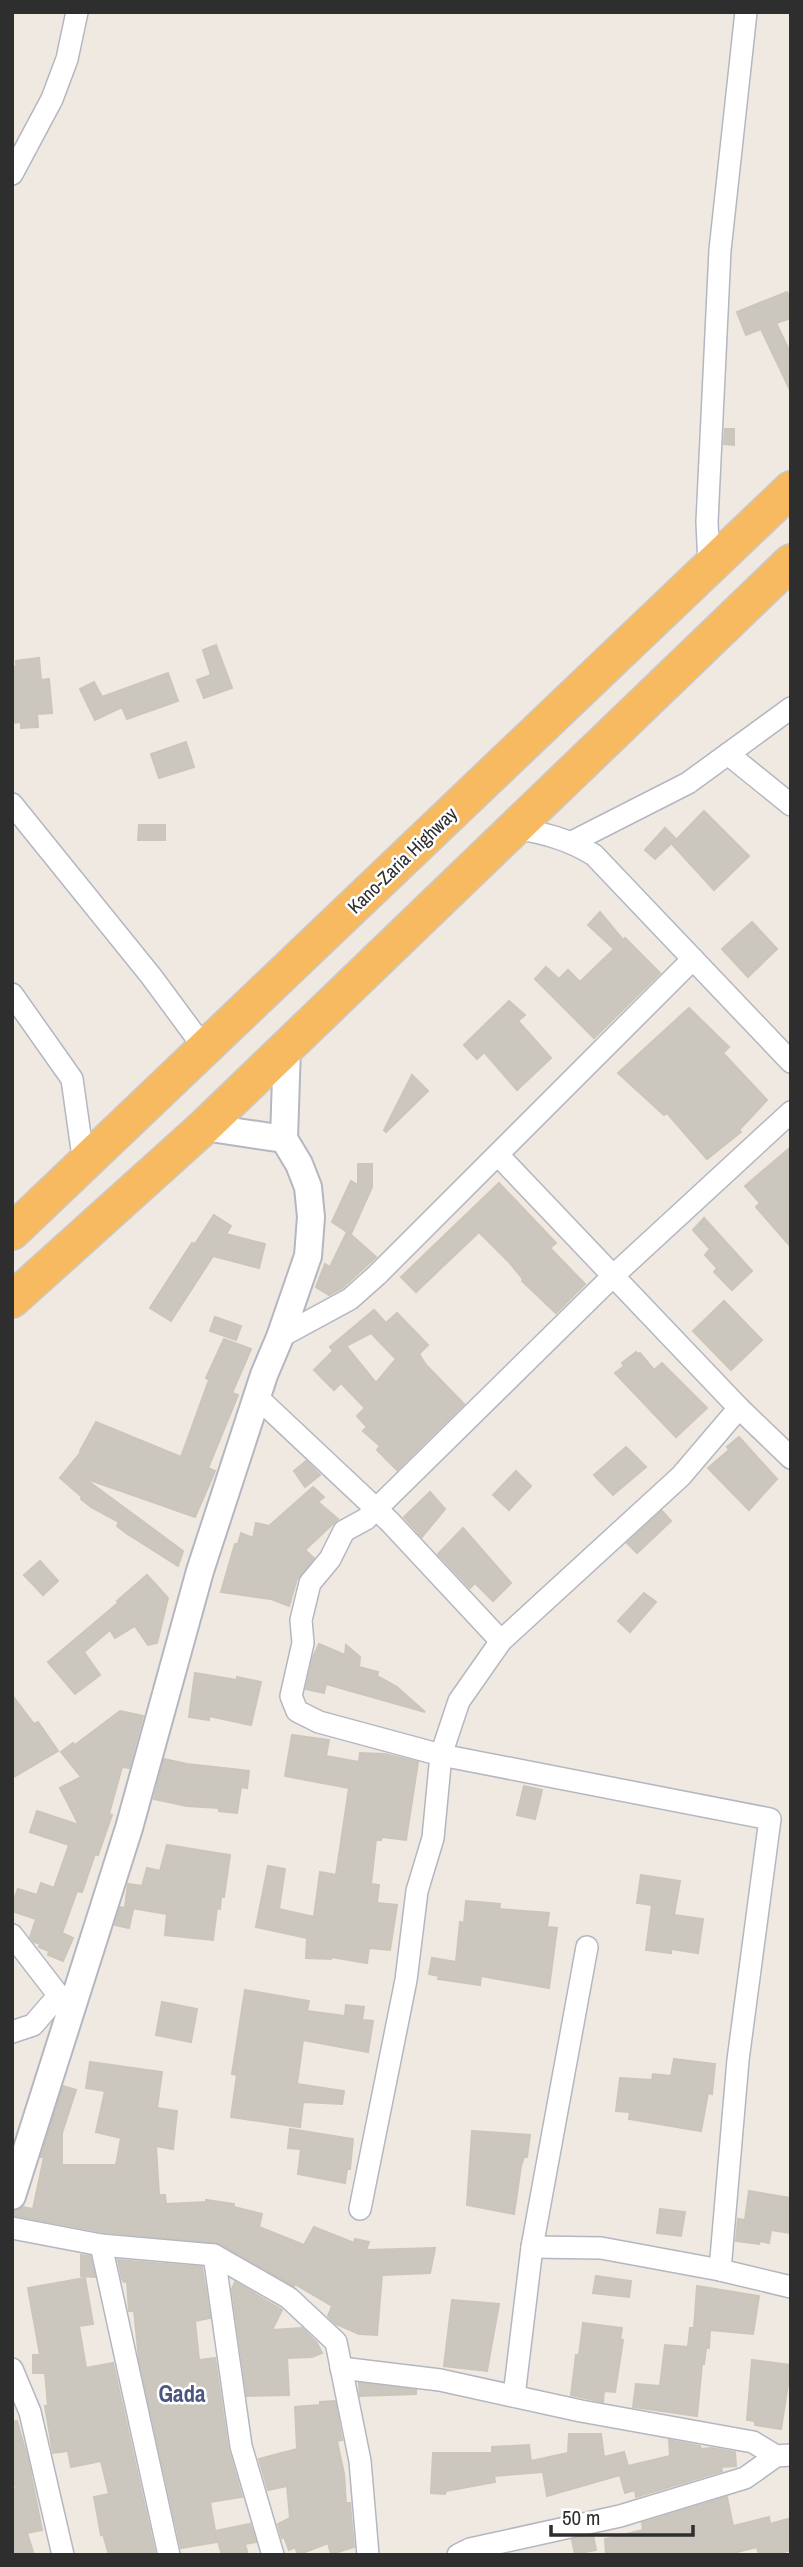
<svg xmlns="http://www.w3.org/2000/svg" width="803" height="2567" viewBox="0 0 803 2567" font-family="'Archivo Narrow',sans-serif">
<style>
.building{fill:#cbc7bf;stroke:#cbc5ba;stroke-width:2;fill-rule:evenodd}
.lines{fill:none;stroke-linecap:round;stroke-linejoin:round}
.minor-casing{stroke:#b4b7c1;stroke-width:24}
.tertiary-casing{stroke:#b4b7c1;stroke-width:30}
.trunk-casing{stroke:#c9c9c9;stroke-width:38}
.minor{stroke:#fff;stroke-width:21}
.tertiary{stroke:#fff;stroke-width:26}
.trunk{stroke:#f8ba60;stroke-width:35}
.labels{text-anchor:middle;stroke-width:5;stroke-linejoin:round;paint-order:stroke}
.street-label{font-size:19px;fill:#2e2e2e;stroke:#fff}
.quarter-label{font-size:23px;font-weight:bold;fill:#4d5680;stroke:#fff}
</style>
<rect width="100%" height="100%" fill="#efe9e1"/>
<!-- building -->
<g class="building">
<path d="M787,292L791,301V318L776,323L791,354V392L761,329L746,335L737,312Z"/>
<path d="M725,429H734V445L724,444Z"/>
<path d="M216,645L232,688L204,698L197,680L211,675L203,650Z"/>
<path d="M39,658L41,680L49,679L52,713L37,714L38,727L21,728V722L12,723V667H16V661Z"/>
<path d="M168,673L178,701L127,719L122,707L95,720L80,689L94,682L102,697Z"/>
<path d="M186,742L194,767L159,778L151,754Z"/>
<path d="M704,811L749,856L714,890L672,844Z"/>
<path d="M139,825H165V840H138Z"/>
<path d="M665,828L676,839L655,859L645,850Z"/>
<path d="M600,912L623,940L625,938L660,973L594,1038L535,979L546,967L559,979L568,970L580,982L614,949L588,925Z"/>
<path d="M752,922L777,949L748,977L722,949Z"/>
<path d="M509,1001L525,1015L518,1021L551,1058L517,1090L484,1052L477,1059L464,1045Z"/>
<path d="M689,1008L729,1047L723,1053L767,1100L739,1130L741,1132L707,1159L667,1113L664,1115L618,1073Z"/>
<path d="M412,1075L428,1091L386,1132L384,1130Z"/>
<path d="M791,1147V1247L756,1207L760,1203L745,1186Z"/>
<path d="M358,1164H372V1187L351,1234L349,1233L376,1257L342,1288L329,1295L316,1287L325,1264L330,1267L347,1232L332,1222L351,1181L358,1185Z"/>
<path d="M499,1183L556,1243L550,1248L585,1284L556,1313L522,1281L523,1279L509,1262L479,1232L416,1292L401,1277Z"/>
<path d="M214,1215L231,1226L226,1234L265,1244L259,1268L213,1256L171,1321L150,1308L192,1243L195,1244Z"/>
<path d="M704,1218L752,1271L732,1290L714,1272L717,1268L705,1255L710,1249L693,1230Z"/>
<path d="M724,1301L762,1340L731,1370L693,1331Z"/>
<path d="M374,1310L386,1323L397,1313L428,1345L419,1354L426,1365L464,1404L397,1470L377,1450L380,1446L363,1431L367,1427L357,1416L365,1408L341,1383L334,1390L314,1370L333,1351L330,1347ZM371,1333L396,1359L376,1383L346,1346Z"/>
<path d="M215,1317L241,1326L236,1340L210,1331Z"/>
<path d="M224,1339L251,1349L232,1393L238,1395L208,1468L215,1471L195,1517L84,1478L183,1551L178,1566L126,1533L117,1526L119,1522L91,1507L81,1499L82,1497L60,1478L81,1452L80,1451L96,1422L181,1457L209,1380L206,1378Z"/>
<path d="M636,1352L638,1354L640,1353L654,1370L662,1363L707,1408L676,1437L615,1373L624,1366L622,1363Z"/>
<path d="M739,1437L777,1479L749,1510L708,1468L729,1450L727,1447Z"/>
<path d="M626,1447L646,1467L613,1495L594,1475Z"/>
<path d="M306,1461L320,1475L305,1487L294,1471Z"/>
<path d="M516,1471L531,1486L509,1510L493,1495Z"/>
<path d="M313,1487L324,1497L318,1502L338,1519L305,1550L314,1558L297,1579L289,1606L271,1599L221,1592L235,1544H238L241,1533L253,1538L256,1523L269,1526Z"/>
<path d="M430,1492L445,1509L422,1537L404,1517Z"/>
<path d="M662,1511L671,1521L637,1553L627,1543Z"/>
<path d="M463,1528L511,1583L493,1601L475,1583L470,1588L438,1554Z"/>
<path d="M40,1561L58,1581L43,1595L24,1575Z"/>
<path d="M147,1575L168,1598L157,1643L148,1645L135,1626L115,1638L110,1630L84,1652L100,1675L75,1694L48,1662L118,1603L117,1601Z"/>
<path d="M644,1593L656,1602L630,1632L618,1621Z"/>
<path d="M319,1644L345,1655L346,1645L360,1657L359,1667L378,1672L377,1676L397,1687L425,1712L326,1684L324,1693L306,1689L313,1657Z"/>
<path d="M195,1673L237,1680V1677L261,1682L251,1725L209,1716V1720L189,1717Z"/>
<path d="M12,1695L34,1724L38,1722L58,1751L12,1778Z"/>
<path d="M120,1711L143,1716L129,1768L122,1767L109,1814L112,1815L98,1855L95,1854L82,1892L77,1891L62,1933L73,1938L63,1961L48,1955L49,1951L39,1947L40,1944L34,1942L30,1937L36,1919L12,1911V1904L18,1889L37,1895L41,1883L54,1888L69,1845L30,1832L37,1811L79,1825L60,1788L81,1777L61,1752L73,1743L75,1745Z"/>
<path d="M292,1735L329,1740L326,1756L359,1762L360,1753L385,1754L418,1762L406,1840L382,1837L381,1840H376L371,1884L379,1885L377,1903L397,1905L390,1950L369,1948L367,1963L331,1957V1959L306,1958L307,1938L256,1927L268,1866L285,1869L279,1909L314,1917L320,1872L336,1875L349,1788L285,1776Z"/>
<path d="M164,1759L187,1764L249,1771L247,1788L241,1787L237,1813L219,1811V1808L187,1806L154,1799Z"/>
<path d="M524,1786L542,1790L535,1819L517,1815Z"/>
<path d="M167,1845L230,1855L224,1897H221L220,1909L217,1908L213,1940L165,1935L167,1914L125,1907L128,1884L142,1886L147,1868L160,1871Z"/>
<path d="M641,1875L680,1881L674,1915L703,1919L698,1953L671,1949V1953L646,1950L652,1905L637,1903Z"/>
<path d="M466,1901L500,1904L499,1909L549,1913L547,1927L557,1928L549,1988L481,1976L480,1985L438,1979L439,1976L429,1974L432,1958L456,1962L460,1922L464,1923Z"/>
<path d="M120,1907L133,1910L129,1928L115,1925Z"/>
<path d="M245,1990L309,2001L307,2011L345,2016L346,2005L364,2007L362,2020L373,2021L368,2052L303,2040L297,2084L344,2091L342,2104L303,2102L300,2127L231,2117L237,2075L232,2074Z"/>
<path d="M162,2002L197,2009L191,2042L156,2035Z"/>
<path d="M674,2059L715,2064L712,2094L708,2093L701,2131L629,2119L630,2112L616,2111L620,2078L652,2080L653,2074L671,2076Z"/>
<path d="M90,2062L162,2072L157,2108L177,2111L173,2149L156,2146L159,2195H165L166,2204L206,2202V2200L234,2204V2207L262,2214L259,2227L304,2245L314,2227L354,2243L355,2239L369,2242L366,2250L435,2248L430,2273L382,2275L377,2335L359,2334L336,2324L328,2316L332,2306L295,2284L294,2286L218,2243L103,2232L12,2215L13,2211L23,2207L33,2209L44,2157H41L63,2086L76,2090L62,2133V2165H116L121,2138L96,2132L105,2091L86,2088Z"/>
<path d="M290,2129L353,2139L350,2169H347L345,2183L298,2174L301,2149L288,2148Z"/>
<path d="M472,2131L530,2135L527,2157H524L521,2166L514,2214L467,2205Z"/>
<path d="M749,2191L791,2198V2233L771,2230L769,2243L760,2241L759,2244L736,2241L738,2219L745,2220Z"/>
<path d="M660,2209L685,2212L681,2236L657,2233Z"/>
<path d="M81,2255L90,2256L95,2277L81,2276Z"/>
<path d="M118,2260L202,2267L210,2318L195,2321L199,2360L215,2358L228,2448L242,2497L210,2502L217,2542L181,2548L139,2359L134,2311H129L127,2281L124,2282L122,2279Z"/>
<path d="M596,2276L631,2281L629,2297L593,2293Z"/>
<path d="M85,2278L93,2324L79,2326L86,2368L113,2363L155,2553L149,2555H109L103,2534L101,2535L94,2497L109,2494L101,2461L71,2467L68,2451L53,2453L45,2406H48L45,2373H33V2355H40L28,2288Z"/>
<path d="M235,2282L282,2310L272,2330L302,2328L317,2343L322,2353L312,2357L287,2358L289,2395L247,2396L232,2289Z"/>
<path d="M697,2286L759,2296L753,2334L710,2330L709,2348H706L704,2364H702L697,2416L633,2407L636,2384L660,2386L665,2345L688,2347L690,2328H694Z"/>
<path d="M452,2300L499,2304L487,2371L444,2366Z"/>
<path d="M583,2323L622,2328L620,2339L623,2340L615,2392L604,2391L603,2402L571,2395L576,2355H579Z"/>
<path d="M752,2360L791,2365L781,2429L755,2425V2421L747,2420Z"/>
<path d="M359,2383L416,2390V2394L360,2396Z"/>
<path d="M335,2401L342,2440L337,2441L344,2474L346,2503H350L354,2547L331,2554L328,2543L298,2555L295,2547L289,2550L284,2537L282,2538L278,2524L290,2518L287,2486L268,2490L259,2459L297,2449L295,2407L320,2405V2402Z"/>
<path d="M17,2421L28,2460L42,2530L27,2533L34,2555H12V2490L16,2489L12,2470V2422Z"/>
<path d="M569,2434H601L604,2457L624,2452L628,2466L670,2456L669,2440L700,2446L701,2449L711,2448L735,2452L736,2466L721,2467L722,2471L636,2497L635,2490L625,2493L620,2475L547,2496L543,2472L494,2476L495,2482L446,2491L445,2494L431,2493L433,2453H492V2447L529,2445L531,2461L568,2453Z"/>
<path d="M727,2497L733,2526L769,2517L770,2524L791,2518V2550L774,2555H759L757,2547L725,2555H606L605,2539L643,2530L642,2523Z"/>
<path d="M250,2524L256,2542L245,2544L248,2555H222L215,2531Z"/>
<path d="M593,2535L596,2550L575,2554L572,2540Z"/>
</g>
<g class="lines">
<!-- minor casing -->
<g class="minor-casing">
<g id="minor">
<path d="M12,174L52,99L67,59L77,12"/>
<path d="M709,567L707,522L720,250L746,12"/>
<path d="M728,754L791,805"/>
<path d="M12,804L151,976L205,1049"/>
<path d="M514,828C544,833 568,839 594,855L791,1062"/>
<path d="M572,842L688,783L791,708"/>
<path d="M12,994L72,1079L84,1164"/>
<path d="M498,1155L739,1408L791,1458"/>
<path d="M280,1337L350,1299L377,1275L693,959"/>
<path d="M257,1397L390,1522L501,1641"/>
<path d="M12,1935L70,2010"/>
<path d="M12,2032L33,2025L59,1995"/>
<path d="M360,2209L406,1980L417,1891L433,1838L441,1755L459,1701L501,1641L681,1476L739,1408"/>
<path d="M12,2228L101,2245L214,2255L289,2298L336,2342L360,2461L368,2555"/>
<path d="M101,2245L169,2555"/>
<path d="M532,2247L601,2248L720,2270L791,2287"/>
<path d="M214,2255L241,2446L273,2555"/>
<path d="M720,2270L738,2060L770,1819L441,1755L319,1722L297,1711L291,1696L303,1643L301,1620L310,1583L330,1559L344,1531L366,1519L613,1276L791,1112"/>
<path d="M341,2368L440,2380L581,2411L753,2442L776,2456"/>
<path d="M12,2369L30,2412L63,2555"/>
<path d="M514,2396L532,2247L587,1947"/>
<path d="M458,2555L470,2549L620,2516L745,2478L776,2456L791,2455"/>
</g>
</g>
<!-- tertiary casing -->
<g class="tertiary-casing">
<g id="tertiary">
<path d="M204,1127L284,1139"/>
<path d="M12,2196L129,1828L200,1571L264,1375L280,1337L308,1256L311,1217L308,1187L299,1164L284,1139L287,1047"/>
</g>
</g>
<!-- trunk casing -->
<g class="trunk-casing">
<g id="trunk">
<path d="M12,1232L791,489"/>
<path d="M12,1300L204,1127L791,562"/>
</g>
</g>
<!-- minor -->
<use href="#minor" class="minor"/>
<!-- tertiary -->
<use href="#tertiary" class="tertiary"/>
<!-- trunk -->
<use href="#trunk" class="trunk"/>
</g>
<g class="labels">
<!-- street labels -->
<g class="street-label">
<text transform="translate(402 860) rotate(-44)" y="7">Kano-Zaria Highway</text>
</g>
<!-- quarter labels -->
<g class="quarter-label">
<text x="182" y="2402">Gada</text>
</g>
</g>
<!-- border -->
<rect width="803" height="2567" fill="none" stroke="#2e2e2e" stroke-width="28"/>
<!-- scale -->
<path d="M551 2525v10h142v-10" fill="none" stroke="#2e2e2e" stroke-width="3.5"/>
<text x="562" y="2525" font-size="21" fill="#2e2e2e" stroke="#ffffff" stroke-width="5" paint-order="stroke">50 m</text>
</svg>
